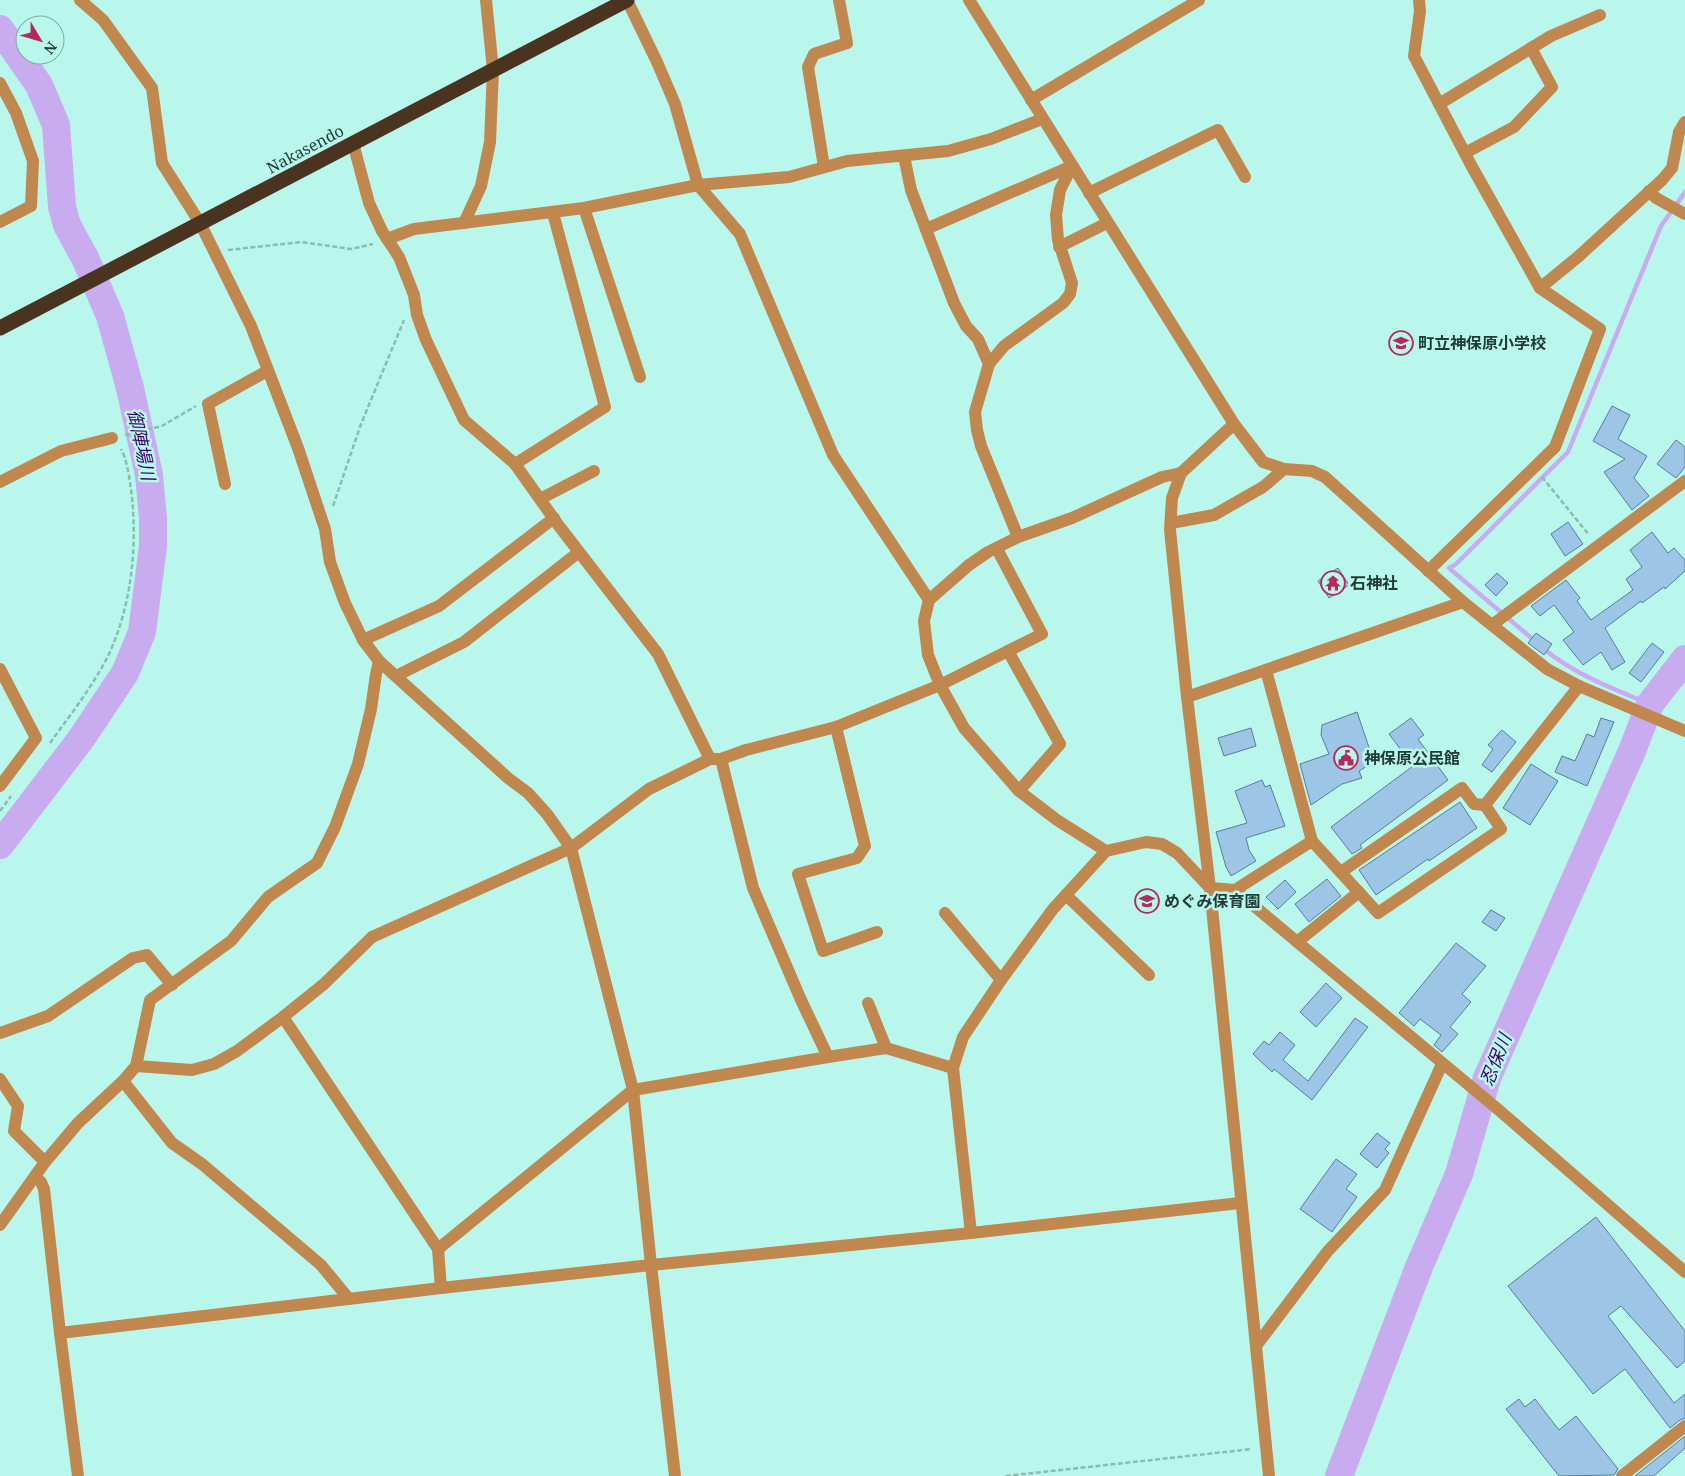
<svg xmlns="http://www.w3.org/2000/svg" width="1685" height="1476" viewBox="0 0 1685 1476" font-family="'Noto Serif','Noto Sans JP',serif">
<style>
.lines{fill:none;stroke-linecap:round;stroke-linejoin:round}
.stream{stroke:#c9acf0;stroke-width:4.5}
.river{stroke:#c9acf0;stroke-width:28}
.building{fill:#9dc5e6;stroke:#577c9b}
.path{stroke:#89bcb3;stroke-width:2.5;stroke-dasharray:5 2.5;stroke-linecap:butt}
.minor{stroke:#c0874e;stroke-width:12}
.highway{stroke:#4a3420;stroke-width:15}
.labels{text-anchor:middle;stroke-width:5;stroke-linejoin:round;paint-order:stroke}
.street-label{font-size:16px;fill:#223b37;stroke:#b9f7ed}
.poi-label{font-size:16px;font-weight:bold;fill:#223b37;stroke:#b9f7ed;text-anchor:start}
.water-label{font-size:18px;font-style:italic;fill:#41016c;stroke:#b9f7ed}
</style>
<rect width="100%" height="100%" fill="#b9f7ed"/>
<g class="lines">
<!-- stream -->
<g class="stream">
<path d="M1536,642L1449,568L1455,565L1568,452L1661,226L1685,192"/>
<path d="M1544,649C1574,674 1613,689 1650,704"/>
</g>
<!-- river -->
<g class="river">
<path d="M0,29L39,85L56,125L62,207L67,225L86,260L110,316L130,388L149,475L153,519V546L142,632L125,673L81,739L0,845"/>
<path d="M1339,1476L1419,1267L1459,1174L1487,1078L1632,751L1650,704L1685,659"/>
</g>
</g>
<!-- building -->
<g class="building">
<path d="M1612,406L1630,415L1618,439L1647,456L1634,478L1649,496L1632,510L1604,472L1625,459L1593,441Z"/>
<path d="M1676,440L1685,447V467L1676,478L1657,464Z"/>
<path d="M1568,522L1583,544L1565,556L1551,534Z"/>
<path d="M1652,532L1668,553L1674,548L1685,560V571L1665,589L1664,587L1642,603L1641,601L1605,628L1625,662L1612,670L1601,652L1583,665L1563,640L1574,632L1554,605L1540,616L1531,606L1566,580L1580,598L1577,601L1591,620L1633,590L1626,579L1642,567L1630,550Z"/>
<path d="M1338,568L1349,585L1329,598L1318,581Z"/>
<path d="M1497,573L1508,583L1496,596L1485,585Z"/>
<path d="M1536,633L1552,644L1544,655L1528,643Z"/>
<path d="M1652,643L1664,652L1641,682L1629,673Z"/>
<path d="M1357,712L1374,762L1359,771L1362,778L1342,784L1311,805L1300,764L1329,754L1321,735L1322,725Z"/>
<path d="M1411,718L1424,735L1418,739L1448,780L1360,845L1362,848L1352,854L1331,827L1413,766L1389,734Z"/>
<path d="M1601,718L1614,722L1587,786L1555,772L1562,756L1575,761L1587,734L1594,737Z"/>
<path d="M1251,728L1256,746L1224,756L1218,738Z"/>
<path d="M1502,730L1516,742L1492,772L1482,765L1493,749L1488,745Z"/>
<path d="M1531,764L1558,781L1530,825L1503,808Z"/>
<path d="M1262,780L1265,787L1270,785L1285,826L1246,838L1249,850L1256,861L1231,876L1226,867L1216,832L1247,823L1235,791Z"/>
<path d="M1460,802L1477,828L1429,861L1428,859L1376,895L1359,870Z"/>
<path d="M1327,879L1341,896L1309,922L1295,904Z"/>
<path d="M1285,880L1296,892L1278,909L1266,897Z"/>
<path d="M1491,910L1505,918L1496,931L1482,922Z"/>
<path d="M1456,943L1486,966L1462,994L1471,1002L1450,1027L1458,1034L1442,1052L1434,1045L1441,1035L1420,1019L1414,1026L1399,1013Z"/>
<path d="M1326,983L1342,998L1316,1027L1300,1012Z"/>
<path d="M1355,1018L1368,1027L1312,1100L1274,1069L1272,1072L1253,1054L1264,1041L1269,1045L1280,1032L1295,1045L1283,1060L1308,1081Z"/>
<path d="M1377,1133L1390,1143L1385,1149L1389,1153L1377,1168L1360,1154Z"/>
<path d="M1336,1159L1357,1174L1346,1189L1357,1197L1332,1232L1300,1209Z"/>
<path d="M1596,1217L1685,1331V1361L1677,1368L1621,1306L1608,1316L1674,1403L1685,1394V1418L1680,1420L1670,1428L1625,1369L1593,1394L1508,1286Z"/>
<path d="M1519,1399L1525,1407L1535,1399L1559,1430L1576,1416L1618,1469L1614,1475L1559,1476L1506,1409Z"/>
<path d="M1685,1436V1448L1654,1476H1635Z"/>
</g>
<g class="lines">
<!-- path -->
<g class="path">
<path d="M228,250L301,242L351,249L373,244"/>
<path d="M125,435L162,426L196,406"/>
<path d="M1542,477L1589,535"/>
<path d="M333,506L361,424L404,320"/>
<path d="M50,743C71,714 93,686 109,654C132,604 138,543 131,489C129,476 127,460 121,449"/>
<path d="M0,811L11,796"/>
<path d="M1006,1476L1252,1449"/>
</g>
<!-- minor -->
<g class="minor">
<path d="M80,0L103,20L152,88L162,163L200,223L251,326L298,448L325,529L330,562L345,603L363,640L379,661L508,778L528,793L547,814L571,848L633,1090L651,1265L675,1476"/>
<path d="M627,0L657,62L675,104L698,185L740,234L833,455L929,600"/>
<path d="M969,0L1234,424L1263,462L1284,469L1312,471L1325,477L1463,602L1547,669L1579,686L1685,731"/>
<path d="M1419,0L1420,11L1414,56L1471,165L1540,288L1600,329L1555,447L1428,571"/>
<path d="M0,83L16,113L33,161L31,206L0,222"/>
<path d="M1031,100L1199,0"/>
<path d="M1439,104L1551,36L1600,15"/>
<path d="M353,143L369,203L382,231L399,257L414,295L417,315L426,340L464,420L515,464L559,526L658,654L710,759"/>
<path d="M1465,153L1514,127L1552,87L1531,48"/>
<path d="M904,156L911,190L954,303L966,326L978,339L989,364"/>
<path d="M824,167L808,67L814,54L847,43L839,0"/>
<path d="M1649,191L1656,198L1685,214"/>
<path d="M1089,193L1218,130L1245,177"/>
<path d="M584,208L640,377"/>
<path d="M464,223L481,186L490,142L493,70L486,0"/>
<path d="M926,229L1072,166"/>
<path d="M387,239L414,229L584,208L698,185L789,177L847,161L948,151L991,139L1042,119"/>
<path d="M1059,247L1107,223"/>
<path d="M1540,288L1579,256L1662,180L1672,168L1679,132L1685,122"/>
<path d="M1234,424L1181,473L1172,498L1170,530L1187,697L1210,888L1269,1476"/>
<path d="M515,464L605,407L553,213"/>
<path d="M0,482L61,451L112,438"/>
<path d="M225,484L208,404L267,371"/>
<path d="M540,499L594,471"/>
<path d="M1171,523L1214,515L1263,487L1284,469"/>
<path d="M1018,537L981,446L977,430L975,412L989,364L1004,346L1063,303L1070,294L1072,283L1058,240L1056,215L1060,190L1072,166"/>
<path d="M1492,625L1685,481"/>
<path d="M363,640L439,606L554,518"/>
<path d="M1008,651L1060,744L1019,791"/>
<path d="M0,669L36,738L0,786"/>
<path d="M1266,670L1312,841"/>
<path d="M396,676L464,642L579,552"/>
<path d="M1187,697L1463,602"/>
<path d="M836,727L865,846L857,858L798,874L823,951L877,932"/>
<path d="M721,759L753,888L801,1000L828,1057"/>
<path d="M1106,851L1057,820L1019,791L964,728L940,685L928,655L924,621L929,600L969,565L988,552L1018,537L1072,518L1162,477L1181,473"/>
<path d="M1341,872L1462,788L1474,804L1485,805"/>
<path d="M1235,890L1312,841L1378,913L1501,829L1485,805L1579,686"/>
<path d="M1066,895L1149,975"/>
<path d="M945,913L1001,980"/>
<path d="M1297,942L1359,892"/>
<path d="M868,1003L886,1048"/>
<path d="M283,1017L438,1249L441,1288"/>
<path d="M0,1033L48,1016L133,958L147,955L172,985"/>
<path d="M136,1066L192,1070L214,1064L237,1051L283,1017L324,984L372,937L571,848L649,789L710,759H721L746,750L836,727L940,685L1042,634L997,549"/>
<path d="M0,1079L18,1106L14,1131L45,1162"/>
<path d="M123,1081L172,1143L202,1164L321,1265L349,1299"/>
<path d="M35,1177L41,1182L44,1189L60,1333L78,1476"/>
<path d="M0,1225L45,1162L78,1123L123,1081L136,1066L150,1000L231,941L268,897L317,863L335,827L358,764L371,709L376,674L379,661"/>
<path d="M971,1233L953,1068L963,1037L1001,980L1053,909L1106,851L1146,842L1162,844L1177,853L1210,888L1235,890L1500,1111L1685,1272"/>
<path d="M438,1249L633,1090L828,1057L886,1048L953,1068"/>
<path d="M60,1333L441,1288L651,1265L971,1233L1240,1203"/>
<path d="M1256,1346L1327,1252L1385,1190L1442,1064"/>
<path d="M1622,1476L1685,1426"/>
</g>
<!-- highway -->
<path class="highway" d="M0,328L627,0"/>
</g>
<!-- icons -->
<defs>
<g id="school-ring" transform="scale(1.25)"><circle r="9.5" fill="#b9f7ed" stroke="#b6295e" stroke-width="1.5"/><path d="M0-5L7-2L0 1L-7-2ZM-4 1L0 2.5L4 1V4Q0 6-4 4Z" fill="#b6295e"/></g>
<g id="temple-ring" transform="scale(1.25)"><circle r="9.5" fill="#b9f7ed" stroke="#b6295e" stroke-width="1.5"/><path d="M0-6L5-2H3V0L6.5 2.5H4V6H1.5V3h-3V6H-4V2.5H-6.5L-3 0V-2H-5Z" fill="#b6295e"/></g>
<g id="civic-ring" transform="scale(1.25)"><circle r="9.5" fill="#b9f7ed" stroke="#b6295e" stroke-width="1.5"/><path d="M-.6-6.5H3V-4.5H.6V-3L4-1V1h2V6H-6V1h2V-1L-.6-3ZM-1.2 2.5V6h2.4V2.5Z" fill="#b6295e"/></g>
</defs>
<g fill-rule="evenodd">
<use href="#school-ring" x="1401" y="343"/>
<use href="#temple-ring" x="1333" y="583"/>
<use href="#civic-ring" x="1346" y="758"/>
<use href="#school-ring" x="1147" y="901"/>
</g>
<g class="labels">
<!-- street labels -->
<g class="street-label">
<text transform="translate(305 149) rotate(-28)" y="6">Nakasendo</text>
</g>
<!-- poi labels -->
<g class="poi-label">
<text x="1418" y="349">町立神保原小学校</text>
<text x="1350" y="589">石神社</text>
<text x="1364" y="764">神保原公民館</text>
<text x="1164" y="907">めぐみ保育園</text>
</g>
<!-- water labels -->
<g class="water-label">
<text transform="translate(141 445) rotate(78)" y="6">御陣場川</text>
<text transform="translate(1496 1060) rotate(-68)" y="6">忍保川</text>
</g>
</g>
<!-- north arrow -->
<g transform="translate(40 40) rotate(128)"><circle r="24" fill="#b9f7ed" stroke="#7daca4"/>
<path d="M0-4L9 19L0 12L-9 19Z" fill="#b6295e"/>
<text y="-8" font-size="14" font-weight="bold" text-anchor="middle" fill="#223b37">N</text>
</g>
</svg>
